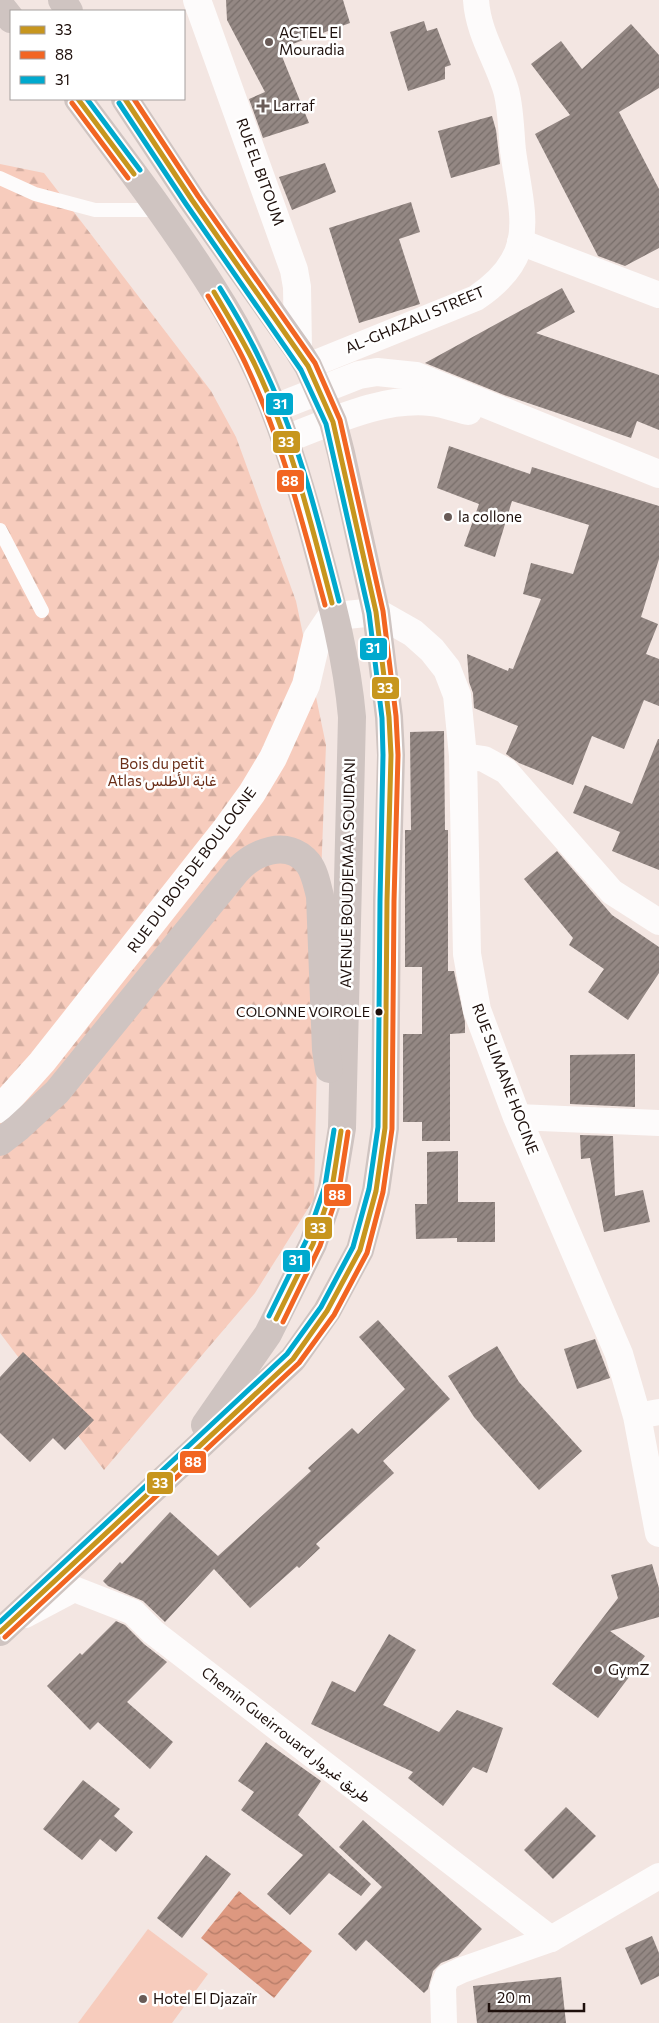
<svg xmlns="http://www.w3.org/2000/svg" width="659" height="2023" viewBox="0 0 659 2023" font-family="Commissioner,Vazirmatn,sans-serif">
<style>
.forest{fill:url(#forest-firs)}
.garden{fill:#f7ccbd}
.water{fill:url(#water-waves)}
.building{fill:url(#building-hatch)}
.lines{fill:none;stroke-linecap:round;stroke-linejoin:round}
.service{stroke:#fdfbfb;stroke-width:14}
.minor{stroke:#fdfbfb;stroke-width:26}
.tertiary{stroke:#fdfbfb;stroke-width:28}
.secondary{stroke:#fdfbfb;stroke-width:28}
.primary{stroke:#cfc4c1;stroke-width:28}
.bus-1-casing{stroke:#fff;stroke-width:9}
.bus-2-casing{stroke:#fff;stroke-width:9}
.bus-3-casing{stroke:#fff;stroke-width:9}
.bus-1{stroke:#c7961e;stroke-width:5}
.bus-2{stroke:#f26522;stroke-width:5}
.bus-3{stroke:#00a9ce;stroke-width:5}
.poi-dot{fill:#695b57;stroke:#fff;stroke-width:2}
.bus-dot{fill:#1e100c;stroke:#fff;stroke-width:2}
.labels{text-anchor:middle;stroke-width:5;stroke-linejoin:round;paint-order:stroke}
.bus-label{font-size:14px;fill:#1e100c;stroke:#fff;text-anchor:end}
.poi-label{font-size:15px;fill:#1e100c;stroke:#fff;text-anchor:start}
.street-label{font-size:15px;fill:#1e100c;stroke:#fff}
.park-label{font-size:15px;fill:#6a2e18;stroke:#fff}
.line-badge{stroke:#fff;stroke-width:2}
.badge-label{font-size:14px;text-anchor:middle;font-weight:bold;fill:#fff}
</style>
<defs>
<pattern id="forest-firs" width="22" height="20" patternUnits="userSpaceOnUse" patternTransform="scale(1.25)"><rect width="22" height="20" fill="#f7ccbd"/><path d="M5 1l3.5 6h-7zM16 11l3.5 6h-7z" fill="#d3aea1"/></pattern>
<pattern id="water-waves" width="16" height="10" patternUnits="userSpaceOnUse" patternTransform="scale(1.25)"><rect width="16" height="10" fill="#dd9880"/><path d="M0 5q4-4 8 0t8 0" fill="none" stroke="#b37b67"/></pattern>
<pattern id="building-hatch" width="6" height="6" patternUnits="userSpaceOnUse" patternTransform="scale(1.25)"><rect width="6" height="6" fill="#948884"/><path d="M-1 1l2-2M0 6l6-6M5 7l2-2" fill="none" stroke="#786e6a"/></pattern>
</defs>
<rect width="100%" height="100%" fill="#f3e6e2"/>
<!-- forest -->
<path class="forest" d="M0,164L44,173L211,391L236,437L296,601L326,745L321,877L314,1199L255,1293L104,1470L0,1333Z"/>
<!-- garden -->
<path class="garden" d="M148,1929L208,1974L172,2023H78Z"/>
<!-- water -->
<path class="water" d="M239,1891L312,1951L274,1998L201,1938Z"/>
<!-- building -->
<g class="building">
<path d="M226,0H343L350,23L279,49L309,123L263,138L249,99L265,92L227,20Z"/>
<path d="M424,21L427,31L437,28L451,65L445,67V79L408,91L390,32Z"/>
<path d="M631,24L659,55V88L619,112L659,189V248L625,266L598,256L535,134L570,115L531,64L561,41L582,69Z"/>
<path d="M492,116L496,130L500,164L451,178L438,131Z"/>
<path d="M325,163L336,192L292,210L279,177Z"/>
<path d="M411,202L420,232L399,239L420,304L359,323L329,228Z"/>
<path d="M562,288L575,312L536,333L659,375V430L637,421L631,438L504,395L425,363Z"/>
<path d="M449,446L530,474L532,467L659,506V559L641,617L658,624L646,654L659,659V706L644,700L624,749L592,736L573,785L519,763L506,754L518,726L474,708L473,693L469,682L467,654L508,671L509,668L513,669L541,599L523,594L531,563L573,574L589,525L512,501L495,557L464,546L479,504L437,488Z"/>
<path d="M444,731L445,830H448V971H454L465,1022V1033L450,1034V1141H422V1122H403V1034H422V967H405V830H411L410,732Z"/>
<path d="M658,739H659V870L612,851L620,832L573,813L585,785L632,804Z"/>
<path d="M557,851L612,915L659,947V973L628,1020L588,992L604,969L569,945L573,938L524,879Z"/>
<path d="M635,1054V1107L570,1104V1055Z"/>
<path d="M580,1135L613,1136L615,1196L643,1190L650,1222L604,1232L590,1158L581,1159Z"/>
<path d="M458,1151V1202H495V1242H457V1238L416,1239L415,1204H427V1152Z"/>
<path d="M378,1320L450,1399L383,1461L394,1473L316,1544L320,1548L299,1568L297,1566L250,1608L214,1569L165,1622L143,1601L108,1586L103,1581L120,1562L122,1564L170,1512L218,1556L311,1471L308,1468L352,1428L358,1434L405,1389L359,1337Z"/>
<path d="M595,1339L610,1378L577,1389L564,1349Z"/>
<path d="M497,1346L519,1382L582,1451L539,1490L474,1417L448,1376Z"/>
<path d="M23,1352L94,1420L65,1450L53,1438L30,1462L0,1433V1377Z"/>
<path d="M652,1564L659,1588V1617L610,1631L645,1656L598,1718L552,1684L618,1598L611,1575Z"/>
<path d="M116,1621L125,1625L144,1644L167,1662L127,1702L173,1742L150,1769L98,1722L90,1730L47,1686L80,1653L82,1655Z"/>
<path d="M389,1634L416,1650L383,1705L439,1732L457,1710L503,1728L487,1773L473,1767L443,1806L408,1778L413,1772L311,1724L332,1681L355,1692Z"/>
<path d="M266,1742L321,1781L298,1815L371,1884L361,1896L329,1873L290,1915L267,1894L303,1855L241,1810L254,1792L238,1781Z"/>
<path d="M83,1780L120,1809L114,1816L133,1832L116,1852L100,1839L82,1860L43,1829Z"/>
<path d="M566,1807L596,1836L553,1879L524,1850Z"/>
<path d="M363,1820L482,1929L458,1956L441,1963L433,1971L428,1989L424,1993L366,1940L356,1951L338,1934L382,1887L339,1847Z"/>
<path d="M206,1855L231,1874L182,1938L157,1918Z"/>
<path d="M652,1936L659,1953V1976L641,1985L625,1948Z"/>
<path d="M561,1977L566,2023H477L473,1986Z"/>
</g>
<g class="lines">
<!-- service -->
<g class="service">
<path d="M0,178L35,194L95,210H160"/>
<path d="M0,530L42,611"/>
</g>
<!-- minor -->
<g class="minor">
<path d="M520,242L659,295"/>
<path d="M308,366L476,298C540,255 522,216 513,151C511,132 511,104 505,87C495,57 478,32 476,0"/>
<path d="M463,756L484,759L506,771L612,892L659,922"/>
<path d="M517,1117L659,1123"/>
<path d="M637,1416L659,1412"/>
<path d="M25,1615L74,1589L133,1612L153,1632L551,1939"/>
<path d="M444,2023L443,1987L447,1977L462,1970L551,1939L659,1876"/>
</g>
<!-- tertiary -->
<g class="tertiary">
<path d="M197,0L294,270L297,287L298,350"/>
<path d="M0,1109L42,1062L226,829L252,793L273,758L306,685L317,638L329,620L336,616L376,612L413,633L432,650L447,669L457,695L463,756L467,954L477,1010L517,1117L619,1354L637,1416L659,1533"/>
</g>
<!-- secondary -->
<g class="secondary">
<path d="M275,408L359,375L377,372L416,376L659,474"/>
<path d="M286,439C332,422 381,397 431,402C443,403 456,408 468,411"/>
</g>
<!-- primary -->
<g class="primary">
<path d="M62,0L69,11"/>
<path d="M0,5L11,19"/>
<path d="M78,99C129,167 181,235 225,308C270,383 295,464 317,547C332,603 347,659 352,717L342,1128L332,1188L313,1244L268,1334L205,1425"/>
<path d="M0,1142L18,1128L57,1092L236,872C253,852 288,838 308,863C315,872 317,885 320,896L326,1050L329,1069"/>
<path d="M0,1632L293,1359L327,1311L360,1250L376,1191L385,1128L387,901L391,755L389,717L376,612L341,453L333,422L308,366L298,350L192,200L125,99"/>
</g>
<!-- bus-1 casing -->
<g class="bus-1-casing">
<g id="bus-1">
<path d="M78,99L134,174"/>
<path d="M214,292C228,316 243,340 255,365C291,440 311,523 332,603"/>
<path d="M276,1319L313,1244L332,1188L341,1131"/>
<path d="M0,1632L293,1359L327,1311L360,1250L376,1191L385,1128L387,901L391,755L389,717L376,612L333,422L308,366L192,200L125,99"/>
</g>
</g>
<!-- bus-2 casing -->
<g class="bus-2-casing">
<g id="bus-2">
<path d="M72,103L128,178"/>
<path d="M208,296C222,320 237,344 248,369C283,444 303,525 325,605"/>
<path d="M283,1322L320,1246L339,1190L348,1132"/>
<path d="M5,1637L299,1363L334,1315L367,1253L383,1192L392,1129L394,901L398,755L396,716L383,611L340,420L315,363L198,196L134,99"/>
</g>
</g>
<!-- bus-3 casing -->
<g class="bus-3-casing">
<g id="bus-3">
<path d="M87,99L140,170"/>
<path d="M220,288C235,312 249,336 261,362C298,437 318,520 339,601"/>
<path d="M269,1316L306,1241L325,1186L334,1130"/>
<path d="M0,1622L287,1354L321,1307L353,1247L369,1189L378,1127L380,901L383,755L382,718L369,613L326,424L301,370L186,204L119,103"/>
</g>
</g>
<!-- bus-1 -->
<use href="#bus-1" class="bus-1"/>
<!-- bus-2 -->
<use href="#bus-2" class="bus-2"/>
<!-- bus-3 -->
<use href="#bus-3" class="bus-3"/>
</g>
<!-- markers -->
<g class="poi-dot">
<circle cx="269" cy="42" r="5"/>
<path d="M260.5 98.5h5v5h5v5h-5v5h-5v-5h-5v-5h5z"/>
<circle cx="448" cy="517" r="5"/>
<circle cx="598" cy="1670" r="5"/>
<circle cx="143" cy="1999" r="5"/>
</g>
<circle class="bus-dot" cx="379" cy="1012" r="4.5"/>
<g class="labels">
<!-- bus labels -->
<g class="bus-label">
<text x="370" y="1017">COLONNE VOIROLE</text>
</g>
<!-- poi labels -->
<g class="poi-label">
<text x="279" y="38">ACTEL El<tspan x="279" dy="17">Mouradia</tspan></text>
<text x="273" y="111">Larraf</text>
<text x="458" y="522">la collone</text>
<text x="608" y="1675">GymZ</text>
<text x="153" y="2004">Hotel El Djazaïr</text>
</g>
<!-- street labels -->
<g class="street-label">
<text transform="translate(260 172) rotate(70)" y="5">RUE EL BITOUM</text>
<text transform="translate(415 320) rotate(-23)" y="5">AL-GHAZALI STREET</text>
<text transform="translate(192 870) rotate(-53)" y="5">RUE DU BOIS DE BOULOGNE</text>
<text transform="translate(348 873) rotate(-89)" y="5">AVENUE BOUDJEMAA SOUIDANI</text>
<text transform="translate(505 1079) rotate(69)" y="5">RUE SLIMANE HOCINE</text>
<text transform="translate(286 1735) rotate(38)" y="5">Chemin Gueirrouard طريق غيروار</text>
</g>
<!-- park labels -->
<g class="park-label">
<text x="162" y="769">Bois du petit<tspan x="162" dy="17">Atlas غابة الأطلس</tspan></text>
</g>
</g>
<g class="line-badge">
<rect x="265" y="392" width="29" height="24" rx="5" fill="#00a9ce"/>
<rect x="272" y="430" width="29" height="24" rx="5" fill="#c7961e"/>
<rect x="276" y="469" width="29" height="24" rx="5" fill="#f26522"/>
<rect x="359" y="637" width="29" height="24" rx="5" fill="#00a9ce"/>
<rect x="371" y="676" width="29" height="24" rx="5" fill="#c7961e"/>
<rect x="323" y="1183" width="29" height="24" rx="5" fill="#f26522"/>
<rect x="304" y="1216" width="29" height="24" rx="5" fill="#c7961e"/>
<rect x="282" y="1249" width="29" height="24" rx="5" fill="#00a9ce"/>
<rect x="179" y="1450" width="28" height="24" rx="5" fill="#f26522"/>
<rect x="146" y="1471" width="28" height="24" rx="5" fill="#c7961e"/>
</g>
<g class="badge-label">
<text x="280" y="409">31</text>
<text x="286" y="447">33</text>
<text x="290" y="486">88</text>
<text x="373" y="653">31</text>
<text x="385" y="693">33</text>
<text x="337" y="1200">88</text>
<text x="318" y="1233">33</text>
<text x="296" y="1265">31</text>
<text x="193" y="1467">88</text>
<text x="160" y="1488">33</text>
</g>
<!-- legend -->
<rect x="10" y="10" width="175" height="90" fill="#ffffff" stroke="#a59f9e"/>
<rect x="20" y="26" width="25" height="8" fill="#c7961e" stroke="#a59f9e"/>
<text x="55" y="35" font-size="15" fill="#1e100c">33</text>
<rect x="20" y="51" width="25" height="8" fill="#f26522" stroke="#a59f9e"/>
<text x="55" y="60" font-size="15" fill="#1e100c">88</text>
<rect x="20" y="76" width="25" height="8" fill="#00a9ce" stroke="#a59f9e"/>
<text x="55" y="85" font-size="15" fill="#1e100c">31</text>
<!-- scale -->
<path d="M489 2003v8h95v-8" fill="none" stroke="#1e100c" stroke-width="2.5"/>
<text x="497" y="2003" font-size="15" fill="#1e100c" stroke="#ffffff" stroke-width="4" paint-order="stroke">20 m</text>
</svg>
